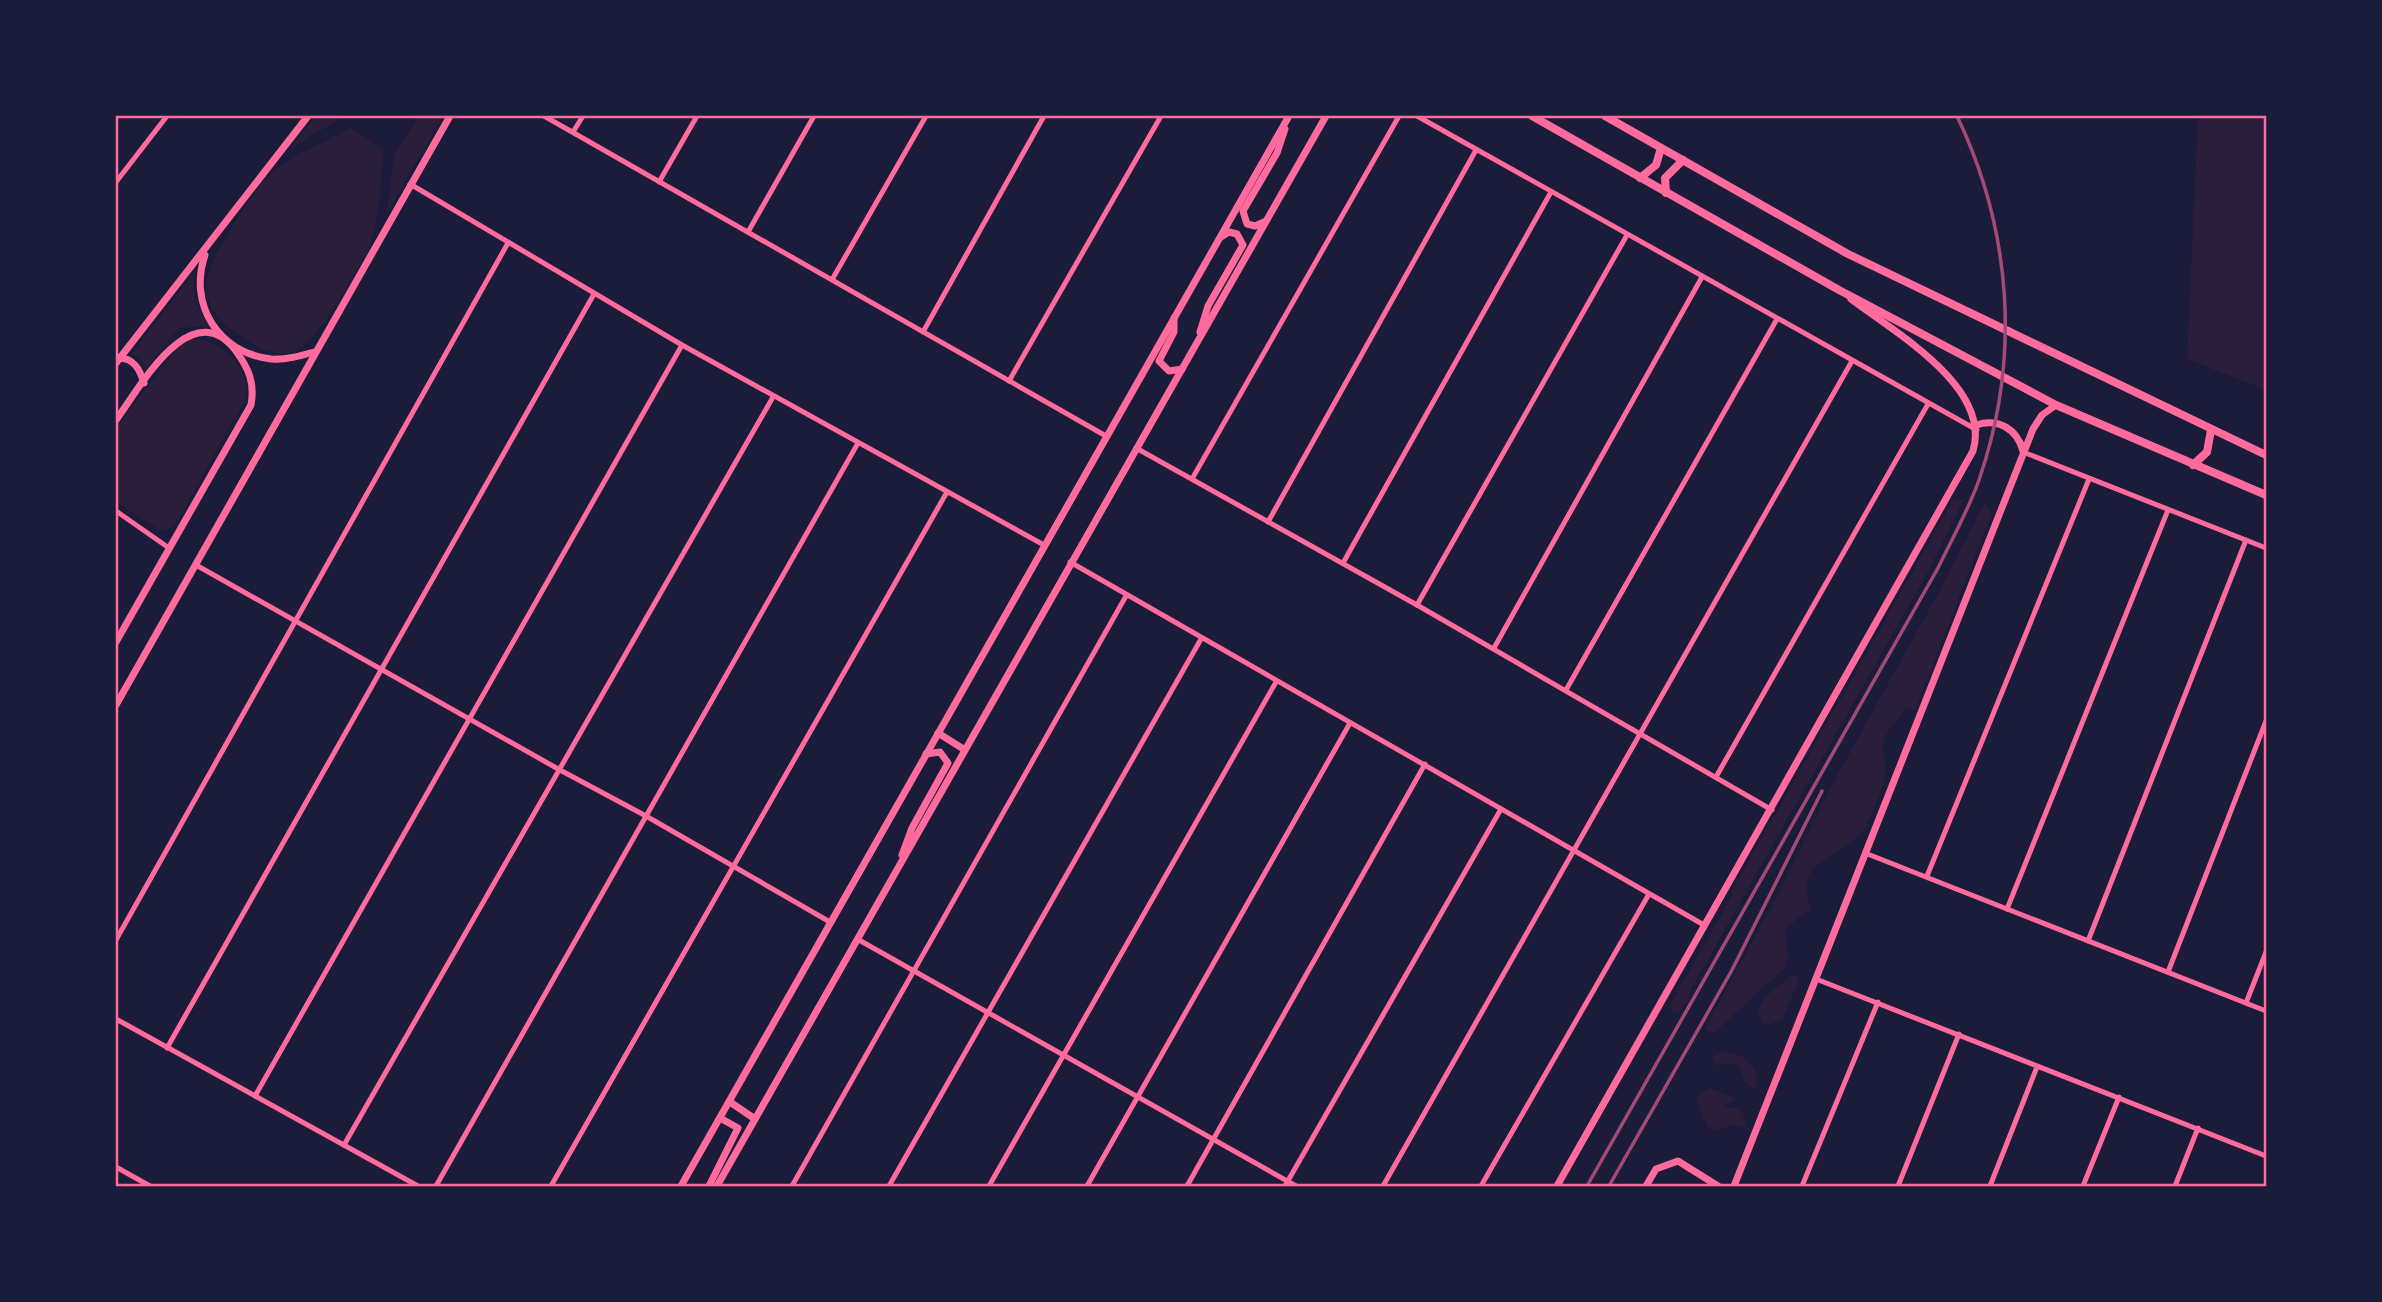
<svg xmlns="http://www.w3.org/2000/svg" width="2382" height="1302" viewBox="0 0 2382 1302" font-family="Rubik,sans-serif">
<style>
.green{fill:#2a1e3b}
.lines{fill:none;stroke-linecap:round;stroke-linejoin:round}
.minor{stroke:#ff6b9d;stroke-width:5}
.secondary{stroke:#ff6b9d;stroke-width:7}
.primary{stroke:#ff6b9d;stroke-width:8}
.rail{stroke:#a44b75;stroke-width:3.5}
.neatline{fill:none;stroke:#ff6b9d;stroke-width:2.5}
</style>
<rect width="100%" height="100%" fill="#1b1b3a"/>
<!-- green -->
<g class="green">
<path d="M316,116H344L290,149Z"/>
<path d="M420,116H443L387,213L394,154Z"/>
<path d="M2198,116H2266V390L2187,359Z"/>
<path d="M350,128L384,149C380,176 381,215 372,239C364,263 319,338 299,349C283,358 263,351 249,342C189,303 201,278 234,224C244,208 257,186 272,173C291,156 327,141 350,128Z"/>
<path d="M193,274L195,303L209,326L179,328L146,369L141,359L132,353Z"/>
<path d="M199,339C224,344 251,371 246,398L179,518L172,527L161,531L116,502V428L179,346L189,340Z"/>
<path d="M1954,499H1964L1929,570L1690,991V998L1678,1013L1672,1010L1671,1003L1733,894L1731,892Z"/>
<path d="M1984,504L1989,508L1991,515L1915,711L1906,707C1901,718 1889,727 1885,738C1880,750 1887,764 1885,776C1881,792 1871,820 1862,832C1840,859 1790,859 1812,909L1785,928L1788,956L1785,968L1713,1034L1705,1029L1776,898L1832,785L1941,588Z"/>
<path d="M1796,975L1799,980L1783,1018L1770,1025L1762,1022L1758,1011L1764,998L1791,976Z"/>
<path d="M1724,1052C1746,1054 1761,1067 1756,1090L1746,1083L1738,1065L1728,1063L1717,1066L1712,1057Z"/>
<path d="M1710,1088L1733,1097L1734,1101L1724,1105L1727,1108H1740L1746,1120L1744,1128L1732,1125L1716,1131L1707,1126L1697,1099L1698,1094Z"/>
</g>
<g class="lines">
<!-- minor -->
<g class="minor">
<path d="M544,116L1106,436"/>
<path d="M1417,116L1977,430"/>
<path d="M573,132L583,116"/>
<path d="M116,182L167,116"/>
<path d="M659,182L697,116"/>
<path d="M410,184L682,345L1044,545"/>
<path d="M748,232L814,116"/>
<path d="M833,278L926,116"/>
<path d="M923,332L1044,116"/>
<path d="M1009,381L1161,116"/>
<path d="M1136,448L1417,605L1772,810"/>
<path d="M2023,452L2266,548"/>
<path d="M1192,479L1399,116"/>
<path d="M116,511L169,548"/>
<path d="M1268,522L1476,150"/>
<path d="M1070,562L1704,925"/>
<path d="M1343,563L1551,192"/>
<path d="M196,565L560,770L646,816L830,922"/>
<path d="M1417,605L1627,235"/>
<path d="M1494,648L1702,277"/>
<path d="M1566,690L1777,319"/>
<path d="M1716,777L1928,404"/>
<path d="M1865,853L2266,1011"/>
<path d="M1927,876L2089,479"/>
<path d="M2007,909L2168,510"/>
<path d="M116,940L508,243"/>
<path d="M859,940L1296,1186"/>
<path d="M2088,941L2246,540"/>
<path d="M2168,972L2266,721"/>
<path d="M1816,979L2266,1156"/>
<path d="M2246,1003L2266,952"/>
<path d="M116,1019L418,1186"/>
<path d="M167,1048L594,294"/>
<path d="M255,1096L682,345"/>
<path d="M344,1145L773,397"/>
<path d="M116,1167L150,1186"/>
<path d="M436,1186L858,443"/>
<path d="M551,1186L947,492"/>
<path d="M792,1186L1126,596"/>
<path d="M889,1186L1201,639"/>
<path d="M989,1186L1276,682"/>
<path d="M1087,1186L1350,723"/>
<path d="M1187,1186L1425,764"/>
<path d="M1285,1186L1501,809"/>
<path d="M1383,1186L1852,361"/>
<path d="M1481,1186L1649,894"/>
<path d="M1802,1186L1878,1002"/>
<path d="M1898,1186L1959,1034"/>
<path d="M1990,1186L2037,1067"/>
<path d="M2083,1186L2119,1097"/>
<path d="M2175,1186L2198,1128"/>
<path d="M2266,1186V1185"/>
</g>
<!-- secondary -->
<g class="secondary">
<path d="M1264,222L1255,226L1247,224L1243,211L1277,153L1285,129"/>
<path d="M205,255C188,304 218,353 271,359C286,360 300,356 314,352"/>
<path d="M1174,318V332L1159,361L1169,371L1182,369"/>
<path d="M1200,332L1208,306L1243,245L1237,234L1229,232L1221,237"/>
<path d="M119,358C134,358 140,370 144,383"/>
<path d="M116,363L308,116"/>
<path d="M116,420C139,389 191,292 236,351C249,369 255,383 251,405L116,642"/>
<path d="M1976,425C1999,418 2017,429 2023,451"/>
<path d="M116,705L450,116"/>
<path d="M938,733L965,750"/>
<path d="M902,855L912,828L948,763L940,752L926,754"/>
<path d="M730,1102L755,1119"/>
<path d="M681,1186L1289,116"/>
<path d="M709,1186L738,1128L720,1118"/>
<path d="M717,1186L1326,116"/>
<path d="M1557,1186L1973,451C1992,387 1894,332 1851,299"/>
<path d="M1646,1186L1656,1169L1678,1161L1718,1186"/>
<path d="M1734,1186L2033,429L2042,415L2056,405"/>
</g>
<!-- primary -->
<g class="primary">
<path d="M1532,116L1839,290L2056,405L2266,495"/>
<path d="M1605,116L1848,254L2266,455"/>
<path d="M1640,178L1656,165L1661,148"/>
<path d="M1666,193L1665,178L1683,160"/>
<path d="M2193,465L2207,452L2211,430"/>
</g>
<!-- rail -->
<g class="rail">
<path d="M1587,1186L1938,568C1952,539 1968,511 1979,480C2021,359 2012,231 1957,116"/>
<path d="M1609,1186L1732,970L1822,791"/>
</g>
</g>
<!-- border -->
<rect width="2382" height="1302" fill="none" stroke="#1b1b3a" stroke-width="234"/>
<rect x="117" y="117" width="2148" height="1068" class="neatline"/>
</svg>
